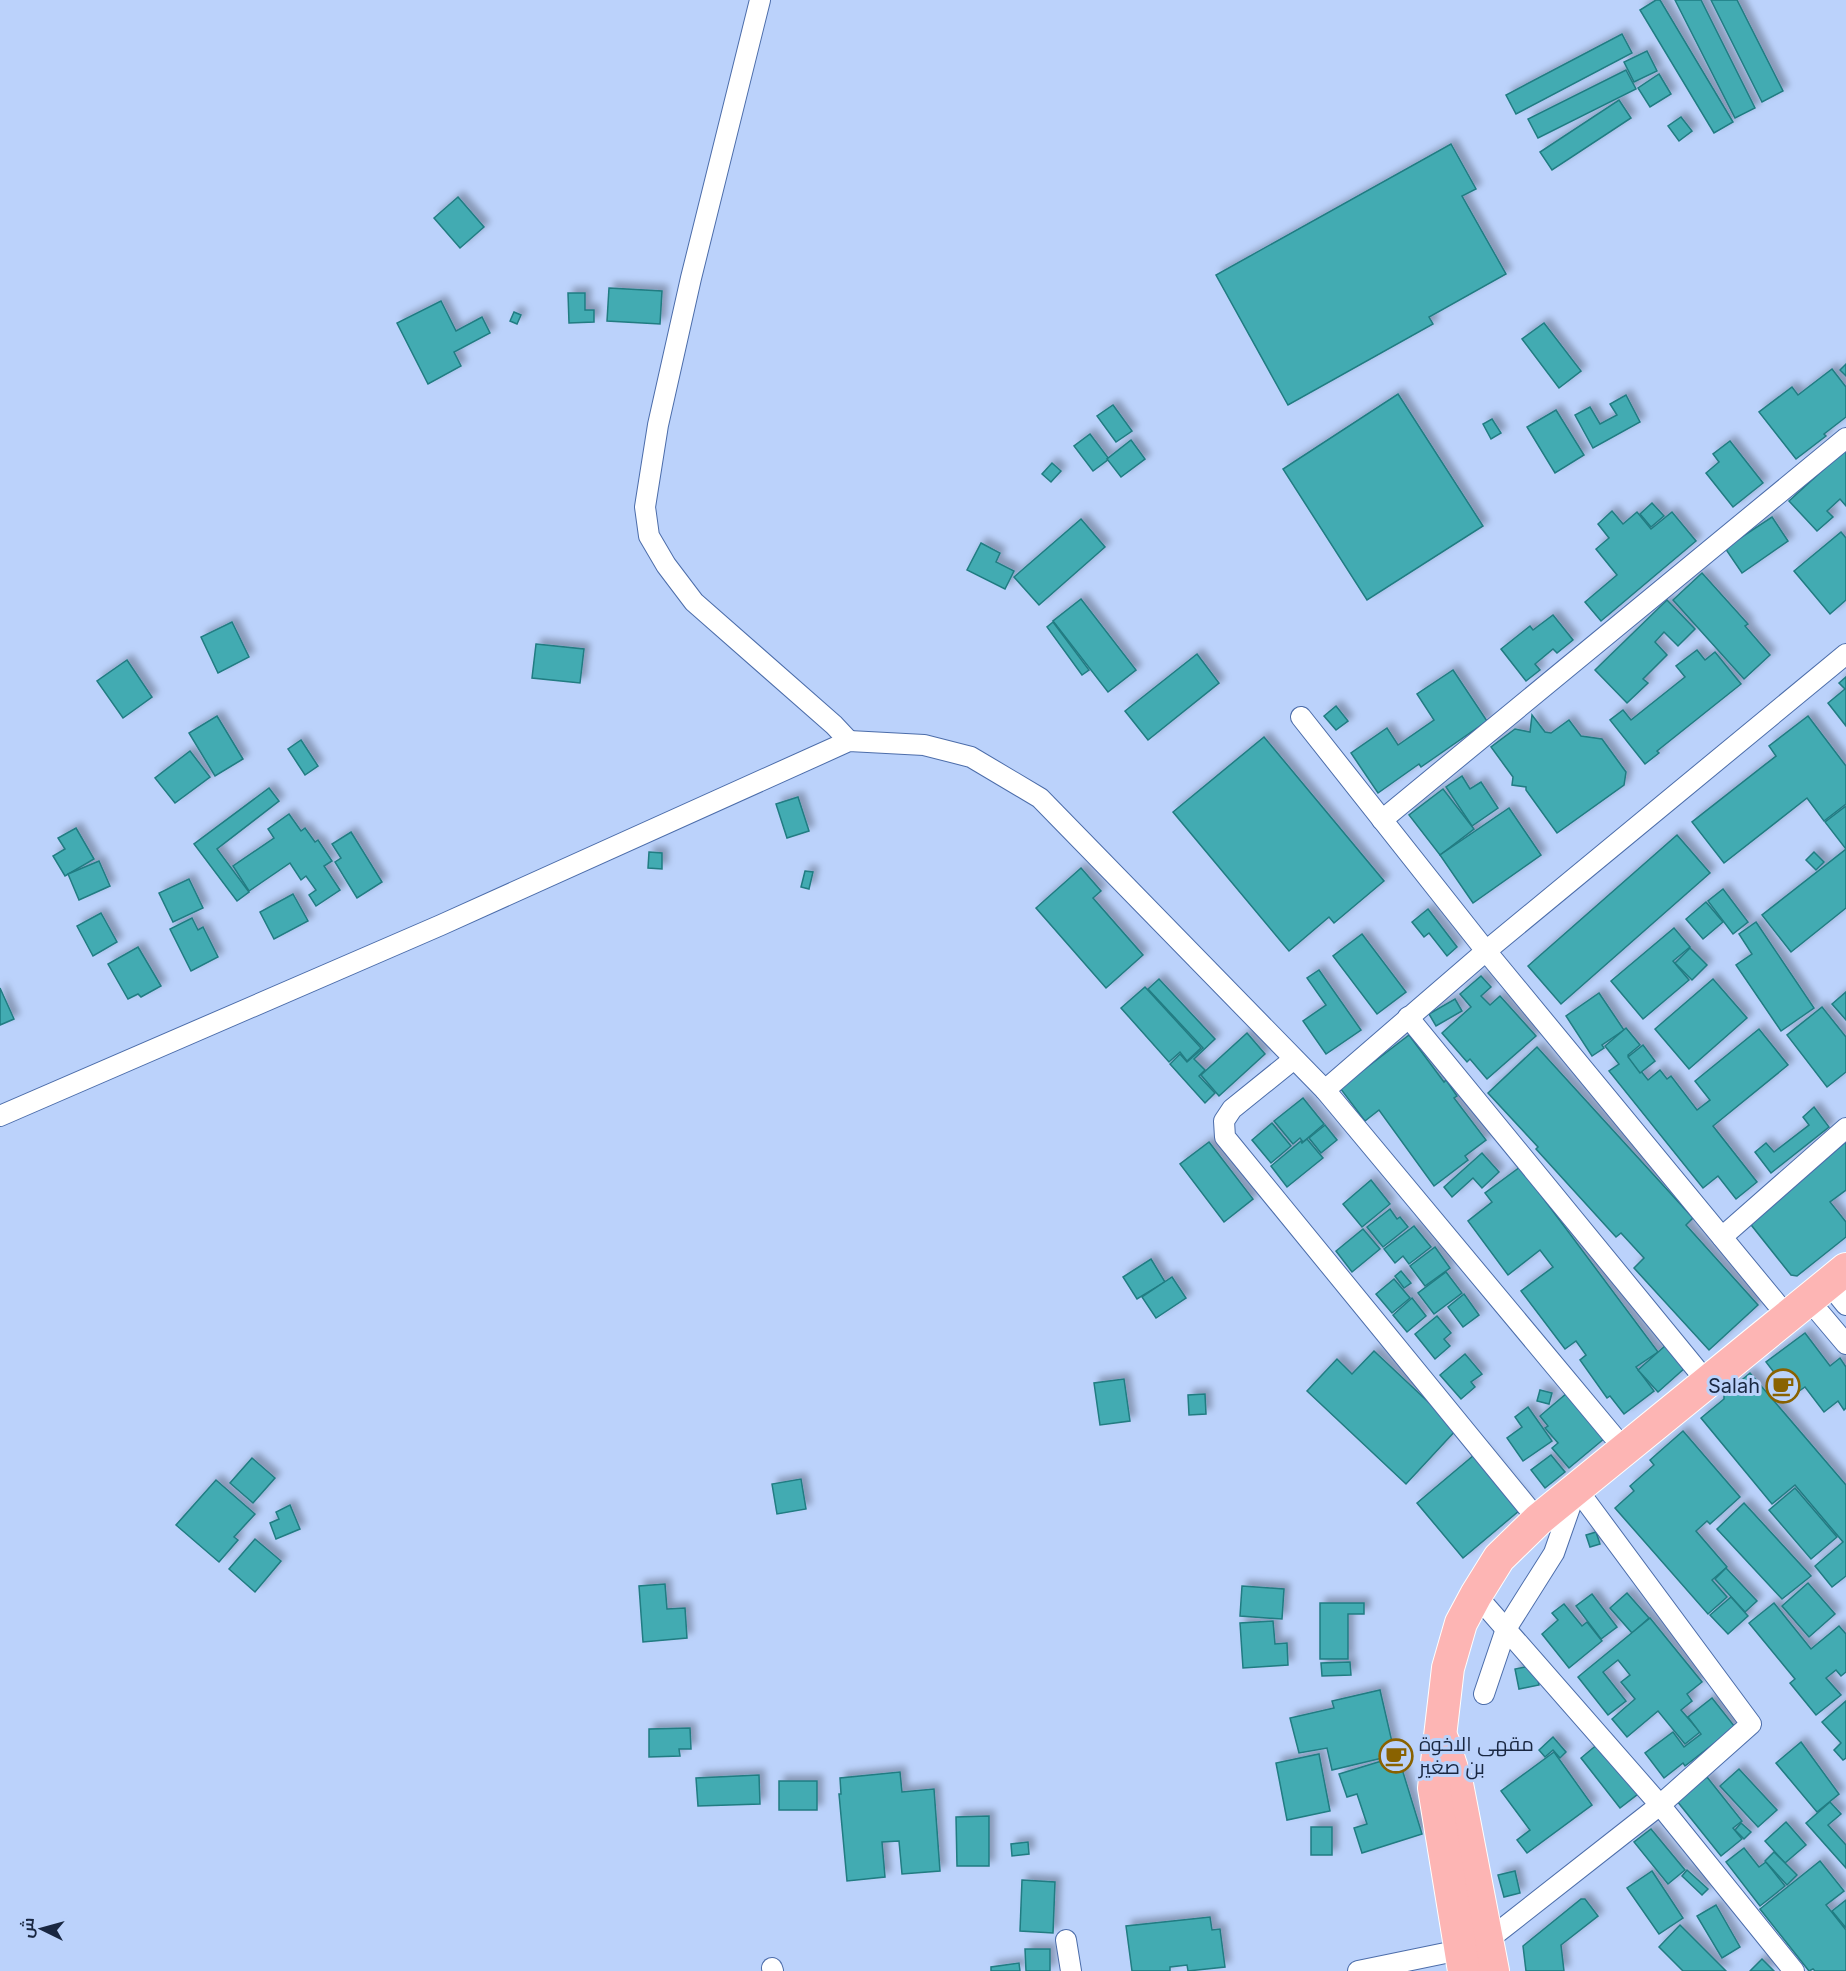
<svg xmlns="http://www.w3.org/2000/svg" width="1846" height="1971" viewBox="0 0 1846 1971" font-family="Inter,Cairo,sans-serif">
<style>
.building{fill:#42abb2;stroke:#207c82;stroke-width:1.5;filter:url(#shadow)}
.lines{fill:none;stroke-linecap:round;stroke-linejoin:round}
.street-casing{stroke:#4c6daa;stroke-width:22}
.primary-casing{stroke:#fff;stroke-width:34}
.street{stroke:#fff;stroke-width:20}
.primary{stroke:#fdb5b4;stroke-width:32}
.labels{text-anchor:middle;stroke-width:6;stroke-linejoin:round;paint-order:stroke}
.poi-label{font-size:20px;fill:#192741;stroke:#bbd2fb;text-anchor:end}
</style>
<defs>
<filter id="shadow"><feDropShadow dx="5.5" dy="-5.5" stdDeviation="3" flood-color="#0004"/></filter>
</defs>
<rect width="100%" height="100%" fill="#bbd2fb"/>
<!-- building -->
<g class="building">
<path d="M1656,0H1660L1733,122L1714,133L1640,10Z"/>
<path d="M1675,0H1701L1755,108L1735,118Z"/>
<path d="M1711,0H1737L1783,91L1762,102Z"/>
<path d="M1622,34L1632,53L1516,114L1506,95Z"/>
<path d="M1647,51L1657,71L1634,82L1624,62Z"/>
<path d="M1626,70L1636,89L1538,138L1528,119Z"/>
<path d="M1659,74L1671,94L1650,107L1638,88Z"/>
<path d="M1619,100L1631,118L1552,170L1540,152Z"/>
<path d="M1681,117L1692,131L1679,141L1668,126Z"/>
<path d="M1451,144L1476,189L1462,196L1506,274L1429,317L1433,324L1288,405L1216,275Z"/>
<path d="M458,197L484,227L460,248L434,218Z"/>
<path d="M609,288L662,291L660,324L607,321Z"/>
<path d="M568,293H585V310H594V322L569,323Z"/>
<path d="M441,301L456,331L482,317L490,333L454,352L461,366L428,384L397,323Z"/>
<path d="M514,312L521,315L517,324L510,321Z"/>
<path d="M1544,323L1581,371L1559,388L1522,339Z"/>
<path d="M1846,364V376L1840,370Z"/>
<path d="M1832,369L1846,387V417L1824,434L1826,436L1796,459L1759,412L1792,387L1798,395Z"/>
<path d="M1398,394L1483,526L1367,600L1283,469Z"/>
<path d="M1626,395L1640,422L1593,448L1575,415L1590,407L1600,424L1617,415L1610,404Z"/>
<path d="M1113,405L1132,431L1116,442L1097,416Z"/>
<path d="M1556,410L1584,455L1555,473L1527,427Z"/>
<path d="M1492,419L1501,433L1491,439L1483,424Z"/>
<path d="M1090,434L1109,459L1093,471L1074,446Z"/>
<path d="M1131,440L1145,459L1121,477L1107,459Z"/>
<path d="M1730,441L1763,483L1733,507L1706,473L1719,462L1713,454Z"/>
<path d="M1846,449V506L1840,499L1827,511L1833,517L1817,531L1789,501Z"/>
<path d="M1052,463L1061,471L1051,482L1042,474Z"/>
<path d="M1652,503L1664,516L1651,527L1640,514Z"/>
<path d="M1612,511L1623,524L1637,512L1651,529L1672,512L1696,541L1601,621L1585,602L1617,575L1596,549L1609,538L1598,524Z"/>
<path d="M1772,517L1788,541L1742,573L1725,548Z"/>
<path d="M1081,519L1105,547L1039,605L1014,577Z"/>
<path d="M1841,532L1846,538V600L1830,614L1794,571Z"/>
<path d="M981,543L1000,553L996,562L1014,571L1005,589L967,570Z"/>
<path d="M1702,573L1748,624L1745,626L1770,655L1744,679L1673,600Z"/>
<path d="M1081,599L1136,670L1108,692L1053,621Z"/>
<path d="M1667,600L1695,629L1678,646L1664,632L1655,642L1667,655L1643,679L1648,683L1627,703L1595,670Z"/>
<path d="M1553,615L1573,640L1557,653L1553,649L1535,664L1540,670L1526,681L1501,649L1530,626L1533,630Z"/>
<path d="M232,622L249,657L218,673L201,637Z"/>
<path d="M1053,622L1089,670L1082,675L1047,627Z"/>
<path d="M536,644L584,649L580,683L532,678Z"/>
<path d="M1697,650L1705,660L1715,652L1741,684L1657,751L1659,753L1645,764L1610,720L1623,710L1631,720L1685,677L1676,666Z"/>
<path d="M1197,654L1219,683L1148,740L1125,711Z"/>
<path d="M127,660L152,697L123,718L97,681Z"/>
<path d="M1453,670L1487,721L1421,767L1419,764L1378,793L1351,753L1387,728L1398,745L1434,720L1417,694Z"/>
<path d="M1846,677V726L1828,703L1845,689L1839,683Z"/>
<path d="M1336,706L1348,721L1336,730L1324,716Z"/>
<path d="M1532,715L1545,732L1551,733L1569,720L1581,736L1602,739L1626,772L1624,785L1557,833L1526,790V787L1512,785L1513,777L1491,747L1515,729L1530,732Z"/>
<path d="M217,716L243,759L215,776L189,733Z"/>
<path d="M1808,716L1846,766V804L1824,821L1807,798L1724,863L1692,822L1776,756L1769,746Z"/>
<path d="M1264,737L1384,881L1334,923L1329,917L1289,951L1173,812Z"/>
<path d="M301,740L318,766L305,775L288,749Z"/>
<path d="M190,751L210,777L175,803L155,778Z"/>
<path d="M1462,776L1470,789L1481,782L1498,808L1472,826L1446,787Z"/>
<path d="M269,788L279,801L217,849L249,892L237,901L194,844Z"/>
<path d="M1443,789L1474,829L1440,855L1409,815Z"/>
<path d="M798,797L809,831L787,838L776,804Z"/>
<path d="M1846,806V908L1791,952L1762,915L1846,849L1825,822Z"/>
<path d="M1509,808L1541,855L1473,903L1440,855Z"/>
<path d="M289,814L301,831L305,828L315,842L318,840L332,861L324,866L340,890L316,906L309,895L316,890L306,876L301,880L290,863L249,891L233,866L274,838L268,829Z"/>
<path d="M76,828L94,859L65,876L53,856L65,849L58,838Z"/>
<path d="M351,832L382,882L357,898L335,862L341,858L332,844Z"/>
<path d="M1677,835L1710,873L1561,1004L1528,966Z"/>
<path d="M649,852L662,853V869L648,868Z"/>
<path d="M1814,852L1824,862L1816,870L1806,860Z"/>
<path d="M99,861L110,886L79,900L68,874Z"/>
<path d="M1081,868L1101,891L1093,898L1143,955L1106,988L1036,908Z"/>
<path d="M805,871L813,872L809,889L801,887Z"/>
<path d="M189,879L203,908L173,922L159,893Z"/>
<path d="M1723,889L1748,922L1733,934L1708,901Z"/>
<path d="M293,894L308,921L274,939L260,912Z"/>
<path d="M1706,902L1723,922L1703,939L1686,919Z"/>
<path d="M1428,909L1457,947L1447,956L1429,933L1424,937L1412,922Z"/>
<path d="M101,913L117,942L93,956L77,926Z"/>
<path d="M192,918L198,930L203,927L218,957L191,971L170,929Z"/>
<path d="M1756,922L1814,1008L1781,1031L1736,965L1752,954L1739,934Z"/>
<path d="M1674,928L1690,947L1673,961L1689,980L1643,1019L1611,981Z"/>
<path d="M1362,934L1406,992L1377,1014L1333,956Z"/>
<path d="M138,947L161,986L141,997L138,994L128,999L108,964Z"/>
<path d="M1690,948L1707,965L1692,980L1675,963Z"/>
<path d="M1319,970L1361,1030L1326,1054L1303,1021L1326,1005L1307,978Z"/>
<path d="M1481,976L1491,987L1481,996L1490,1005L1500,996L1536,1036L1487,1079L1470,1059L1467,1062L1442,1033L1471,1007L1460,994Z"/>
<path d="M1159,979L1215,1039L1194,1059L1205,1070L1199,1076L1215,1093L1205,1103L1170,1064L1180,1054L1187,1062L1203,1048L1148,989Z"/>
<path d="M1713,979L1747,1018L1689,1069L1655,1029Z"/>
<path d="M1145,987L1201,1048L1187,1061L1180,1052L1169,1062L1121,1008Z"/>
<path d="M0,988L14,1019L0,1025Z"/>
<path d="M1846,992V1020L1832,1004Z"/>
<path d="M1599,993L1624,1030L1602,1045L1604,1048L1592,1056L1566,1016Z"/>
<path d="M1455,999L1462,1011L1436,1026L1429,1014Z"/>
<path d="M1822,1007L1846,1037V1072L1827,1087L1787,1035Z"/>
<path d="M1626,1028L1640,1045L1628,1055L1648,1080L1660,1070L1667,1079L1671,1076L1697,1110L1710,1100L1695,1081L1759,1029L1788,1065L1713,1126L1757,1182L1736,1199L1718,1176L1703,1188L1609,1071L1619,1064L1605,1046Z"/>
<path d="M1247,1033L1265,1054L1219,1096L1201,1075Z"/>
<path d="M1409,1035L1444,1082L1446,1080L1457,1096L1454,1098L1486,1140L1465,1156L1468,1160L1434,1186L1379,1110L1365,1121L1340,1088Z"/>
<path d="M1643,1045L1655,1061L1640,1073L1628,1057Z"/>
<path d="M1537,1047L1693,1218L1686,1225L1758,1305L1709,1350L1634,1268L1644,1258L1621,1233L1616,1237L1536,1149L1538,1147L1488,1093Z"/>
<path d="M1303,1098L1324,1124L1303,1142L1300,1138L1293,1144L1274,1121Z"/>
<path d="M1814,1107L1829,1127L1771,1173L1755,1152L1766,1143L1774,1152L1809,1125L1803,1117Z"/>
<path d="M1272,1123L1291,1146L1271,1163L1252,1140Z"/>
<path d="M1325,1125L1337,1140L1321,1153L1309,1138Z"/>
<path d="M1307,1139L1323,1158L1287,1187L1271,1166L1301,1141L1302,1143Z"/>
<path d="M1209,1142L1253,1199L1224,1222L1180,1164Z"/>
<path d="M1846,1142V1190L1830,1202L1846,1222V1237L1797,1276L1791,1275L1748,1221Z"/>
<path d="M1482,1153L1499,1172L1482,1188L1473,1178L1452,1197L1444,1187Z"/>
<path d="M1520,1167L1658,1352L1636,1367L1654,1391L1624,1414L1610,1396L1607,1398L1580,1360L1586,1355L1576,1341L1565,1349L1521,1291L1553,1267L1540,1250L1508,1275L1468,1221L1492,1202L1485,1193Z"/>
<path d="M1371,1180L1390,1204L1362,1227L1343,1204Z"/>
<path d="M1390,1209L1397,1219L1400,1217L1408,1227L1383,1247L1367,1227Z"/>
<path d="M1414,1226L1431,1247L1409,1264L1403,1256L1395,1263L1384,1249Z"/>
<path d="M1363,1229L1380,1249L1352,1272L1336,1251Z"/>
<path d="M1435,1247L1450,1268L1425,1286L1410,1266Z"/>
<path d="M1151,1259L1165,1282L1137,1299L1123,1277Z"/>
<path d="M1401,1271L1411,1283L1404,1288L1395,1276Z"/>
<path d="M1446,1272L1462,1293L1434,1314L1418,1293Z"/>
<path d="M1172,1277L1186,1298L1156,1318L1142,1297Z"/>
<path d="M1394,1279L1410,1298L1392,1313L1376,1294Z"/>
<path d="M1464,1294L1479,1315L1463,1327L1448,1307Z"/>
<path d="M1412,1298L1426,1316L1407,1332L1393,1315Z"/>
<path d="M1437,1316L1451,1333L1444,1339L1450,1346L1435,1359L1415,1334Z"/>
<path d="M1805,1333L1830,1366L1840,1358L1846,1367V1408L1844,1410L1838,1401L1824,1412L1805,1387L1792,1396L1766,1362Z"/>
<path d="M1666,1345L1686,1367L1658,1392L1638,1370Z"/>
<path d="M1374,1351L1457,1429L1406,1484L1307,1391L1337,1359L1352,1374Z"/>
<path d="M1465,1354L1482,1374L1471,1382L1475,1387L1461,1399L1440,1375Z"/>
<path d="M1750,1373L1846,1485V1576L1832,1587L1815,1566L1843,1542L1795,1485L1772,1504L1701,1418L1724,1399V1395Z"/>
<path d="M1124,1379L1130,1421L1100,1425L1094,1383Z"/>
<path d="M1540,1390L1552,1393L1549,1404L1537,1401Z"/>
<path d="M1567,1393L1605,1438L1569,1468L1552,1448L1558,1443L1545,1428L1548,1426L1540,1416Z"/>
<path d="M1205,1394L1206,1414L1189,1415L1188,1395Z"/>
<path d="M1528,1407L1552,1441L1523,1461L1507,1438L1522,1427L1515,1417Z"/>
<path d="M1683,1431L1740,1497L1710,1524L1707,1521L1696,1531L1727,1567L1712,1580L1727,1597L1708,1614L1615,1508L1634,1491L1630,1486L1654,1465L1650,1460Z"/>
<path d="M1480,1450L1526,1505L1463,1558L1417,1503Z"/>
<path d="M1551,1455L1565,1472L1545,1488L1531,1470Z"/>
<path d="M252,1458L275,1478L253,1503L230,1483Z"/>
<path d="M801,1479L806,1509L777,1514L772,1484Z"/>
<path d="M216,1480L255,1514L234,1537L238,1540L219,1562L176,1525Z"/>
<path d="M1795,1488L1837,1537L1811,1559L1769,1510Z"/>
<path d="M1744,1503L1811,1576L1782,1599L1717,1529Z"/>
<path d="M290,1505L300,1529L276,1539L270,1523L279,1519L276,1512Z"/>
<path d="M1596,1532L1600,1544L1590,1547L1586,1535Z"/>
<path d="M255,1539L281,1561L255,1592L229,1569Z"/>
<path d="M1726,1568L1757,1601L1745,1612L1715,1579Z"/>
<path d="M1808,1583L1835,1614L1809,1637L1782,1606Z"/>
<path d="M665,1584L667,1609L685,1608L687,1638L643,1642L639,1586Z"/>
<path d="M1242,1586L1284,1589L1282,1619L1240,1616Z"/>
<path d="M1627,1593L1649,1618L1632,1633L1610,1608Z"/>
<path d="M1592,1594L1617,1627L1601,1639L1576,1606Z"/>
<path d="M1731,1597L1748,1616L1728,1634L1710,1615Z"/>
<path d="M1320,1603H1364V1614H1348V1659H1320Z"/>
<path d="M1774,1603L1811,1649L1839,1626L1846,1634V1672L1841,1676L1836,1670L1826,1678L1841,1695L1816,1715L1790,1683L1795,1679L1749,1623Z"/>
<path d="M1564,1604L1582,1626L1587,1622L1602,1641L1569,1668L1542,1634L1558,1620L1552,1613Z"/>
<path d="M1650,1618L1702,1682L1687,1694L1692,1701L1681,1710L1700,1732L1685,1744L1658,1711L1627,1737L1612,1719L1635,1699L1621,1682L1630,1675L1618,1660L1603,1672L1626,1701L1608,1715L1578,1677Z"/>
<path d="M1273,1621L1275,1644L1287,1643L1288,1665L1243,1668L1240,1623Z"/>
<path d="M1350,1662L1351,1675L1322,1676L1321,1663Z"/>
<path d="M1535,1665L1539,1685L1519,1689L1515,1669Z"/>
<path d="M1380,1690L1395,1755L1332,1770L1327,1748L1299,1753L1290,1718L1334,1708L1332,1701Z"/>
<path d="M1712,1698L1735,1727L1685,1766L1683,1763L1664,1778L1645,1753L1673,1732L1684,1747L1701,1734L1688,1717Z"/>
<path d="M1846,1701V1758L1843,1760L1834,1750L1841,1743L1822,1722Z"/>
<path d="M690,1728L691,1749H679L680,1756L649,1757V1729Z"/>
<path d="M1553,1737L1566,1752L1560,1758L1553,1750L1545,1757L1539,1750Z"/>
<path d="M1801,1742L1839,1794L1817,1812L1776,1763Z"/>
<path d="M1599,1743L1638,1794L1620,1808L1581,1758Z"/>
<path d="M1554,1752L1592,1805L1527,1853L1517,1840L1530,1830L1501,1791Z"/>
<path d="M1319,1754L1330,1811L1287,1820L1276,1763Z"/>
<path d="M1398,1756L1422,1834L1362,1853L1354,1828L1367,1824L1357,1794L1347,1797L1339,1774Z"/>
<path d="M1739,1769L1777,1810L1758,1827L1720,1786Z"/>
<path d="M900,1772L902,1792L934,1789L940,1871L902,1874L899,1841L882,1842L885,1877L847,1881L839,1794H841L840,1778Z"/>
<path d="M759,1775L760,1804L698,1806L696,1778Z"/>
<path d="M1707,1777L1742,1821L1733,1828L1742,1839L1721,1856L1677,1801Z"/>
<rect x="779" y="1781" width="38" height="29"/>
<path d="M1830,1802L1841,1814L1828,1825L1846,1845V1868L1806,1823Z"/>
<path d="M989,1816V1866H957L956,1817Z"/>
<path d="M1786,1822L1806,1845L1785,1863L1765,1841Z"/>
<path d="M1741,1823L1751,1832L1744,1839L1735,1830Z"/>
<rect x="1311" y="1827" width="21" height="28"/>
<path d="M1651,1829L1685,1870L1668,1884L1634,1842Z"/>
<path d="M1028,1842L1029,1854L1012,1856L1011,1844Z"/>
<path d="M1744,1848L1759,1867L1766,1862L1785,1886L1760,1906L1726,1862Z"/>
<path d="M1774,1852L1797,1875L1787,1885L1765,1861Z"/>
<path d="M1820,1861L1844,1891L1826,1905L1846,1930V1971H1815L1813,1969L1809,1971L1760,1909Z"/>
<path d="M1687,1870L1708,1889L1702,1895L1682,1876Z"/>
<path d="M1515,1871L1520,1893L1504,1897L1498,1875Z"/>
<path d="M1652,1871L1683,1918L1659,1934L1627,1888Z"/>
<path d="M1022,1880L1055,1882L1053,1933L1020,1931Z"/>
<path d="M1581,1899H1585L1598,1916L1561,1945L1564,1971H1526L1523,1946Z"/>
<path d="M1846,1900V1928L1832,1911Z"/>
<path d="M1716,1905L1740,1947L1722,1958L1697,1916Z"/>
<path d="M1210,1917L1212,1930L1220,1929L1225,1967L1188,1971L1187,1965L1170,1967V1971H1132L1126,1926Z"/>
<path d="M1680,1925L1726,1971H1683L1659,1947Z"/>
<path d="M1025,1949H1050V1971H1026Z"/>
<path d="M1762,1959L1774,1971H1750Z"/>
<path d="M1019,1963L1020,1971H991V1967Z"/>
</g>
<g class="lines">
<!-- street casing -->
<g class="street-casing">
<g id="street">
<path d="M760,0L691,278L658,425L645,507L649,536L666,565L694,602L834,725L849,741"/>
<path d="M1301,717L1486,951L1787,1316"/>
<path d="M1382,820L1846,438"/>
<path d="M1408,1017L1707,1382"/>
<path d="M1294,1059L1232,1109L1224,1121L1225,1137L1538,1520"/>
<path d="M1325,1090L1486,951L1846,654"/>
<path d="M0,1116L441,925L849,741L924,745L971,757L1040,798L1325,1090L1625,1450"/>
<path d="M1722,1237L1846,1128"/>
<path d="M1828,1283L1846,1305"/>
<path d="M1808,1299L1846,1344"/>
<path d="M1476,1595L1660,1805L1794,1971"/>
<path d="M1484,1694L1506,1629L1554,1553L1575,1493"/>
<path d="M1066,1940L1071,1971"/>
<path d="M772,1968L773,1971"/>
<path d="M1358,1971L1460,1950L1488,1940L1660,1805L1751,1724L1577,1489"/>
</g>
</g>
<!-- primary casing -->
<g class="primary-casing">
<g id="primary">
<path d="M1443,1741L1457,1784L1493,1971"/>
<path d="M1464,1971L1434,1788L1448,1668L1461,1623L1476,1595L1499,1558L1538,1520L1846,1269"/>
</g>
</g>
<!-- street -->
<use href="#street" class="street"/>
<!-- primary -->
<use href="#primary" class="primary"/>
</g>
<!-- icons -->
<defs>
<g id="cafe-ring" transform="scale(1.725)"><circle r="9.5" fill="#bbd2fb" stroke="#896200" stroke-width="1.5"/><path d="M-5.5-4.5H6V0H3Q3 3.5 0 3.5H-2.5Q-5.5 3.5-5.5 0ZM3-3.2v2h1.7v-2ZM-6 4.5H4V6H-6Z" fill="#896200"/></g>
</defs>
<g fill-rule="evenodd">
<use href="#cafe-ring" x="1783" y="1386"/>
<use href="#cafe-ring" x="1396" y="1756"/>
</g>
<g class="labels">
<!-- poi labels -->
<g class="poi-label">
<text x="1760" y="1393">Salah</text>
<text x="1419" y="1751" text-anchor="start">مقهی الاخوة<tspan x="1419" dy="23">بن صغير</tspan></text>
</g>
</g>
<!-- north arrow -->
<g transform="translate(42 1929) rotate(275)" stroke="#bbd2fb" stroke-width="4.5" paint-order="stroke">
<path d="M0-4.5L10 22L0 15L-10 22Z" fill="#192741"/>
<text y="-9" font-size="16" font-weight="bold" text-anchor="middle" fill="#192741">ش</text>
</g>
</svg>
